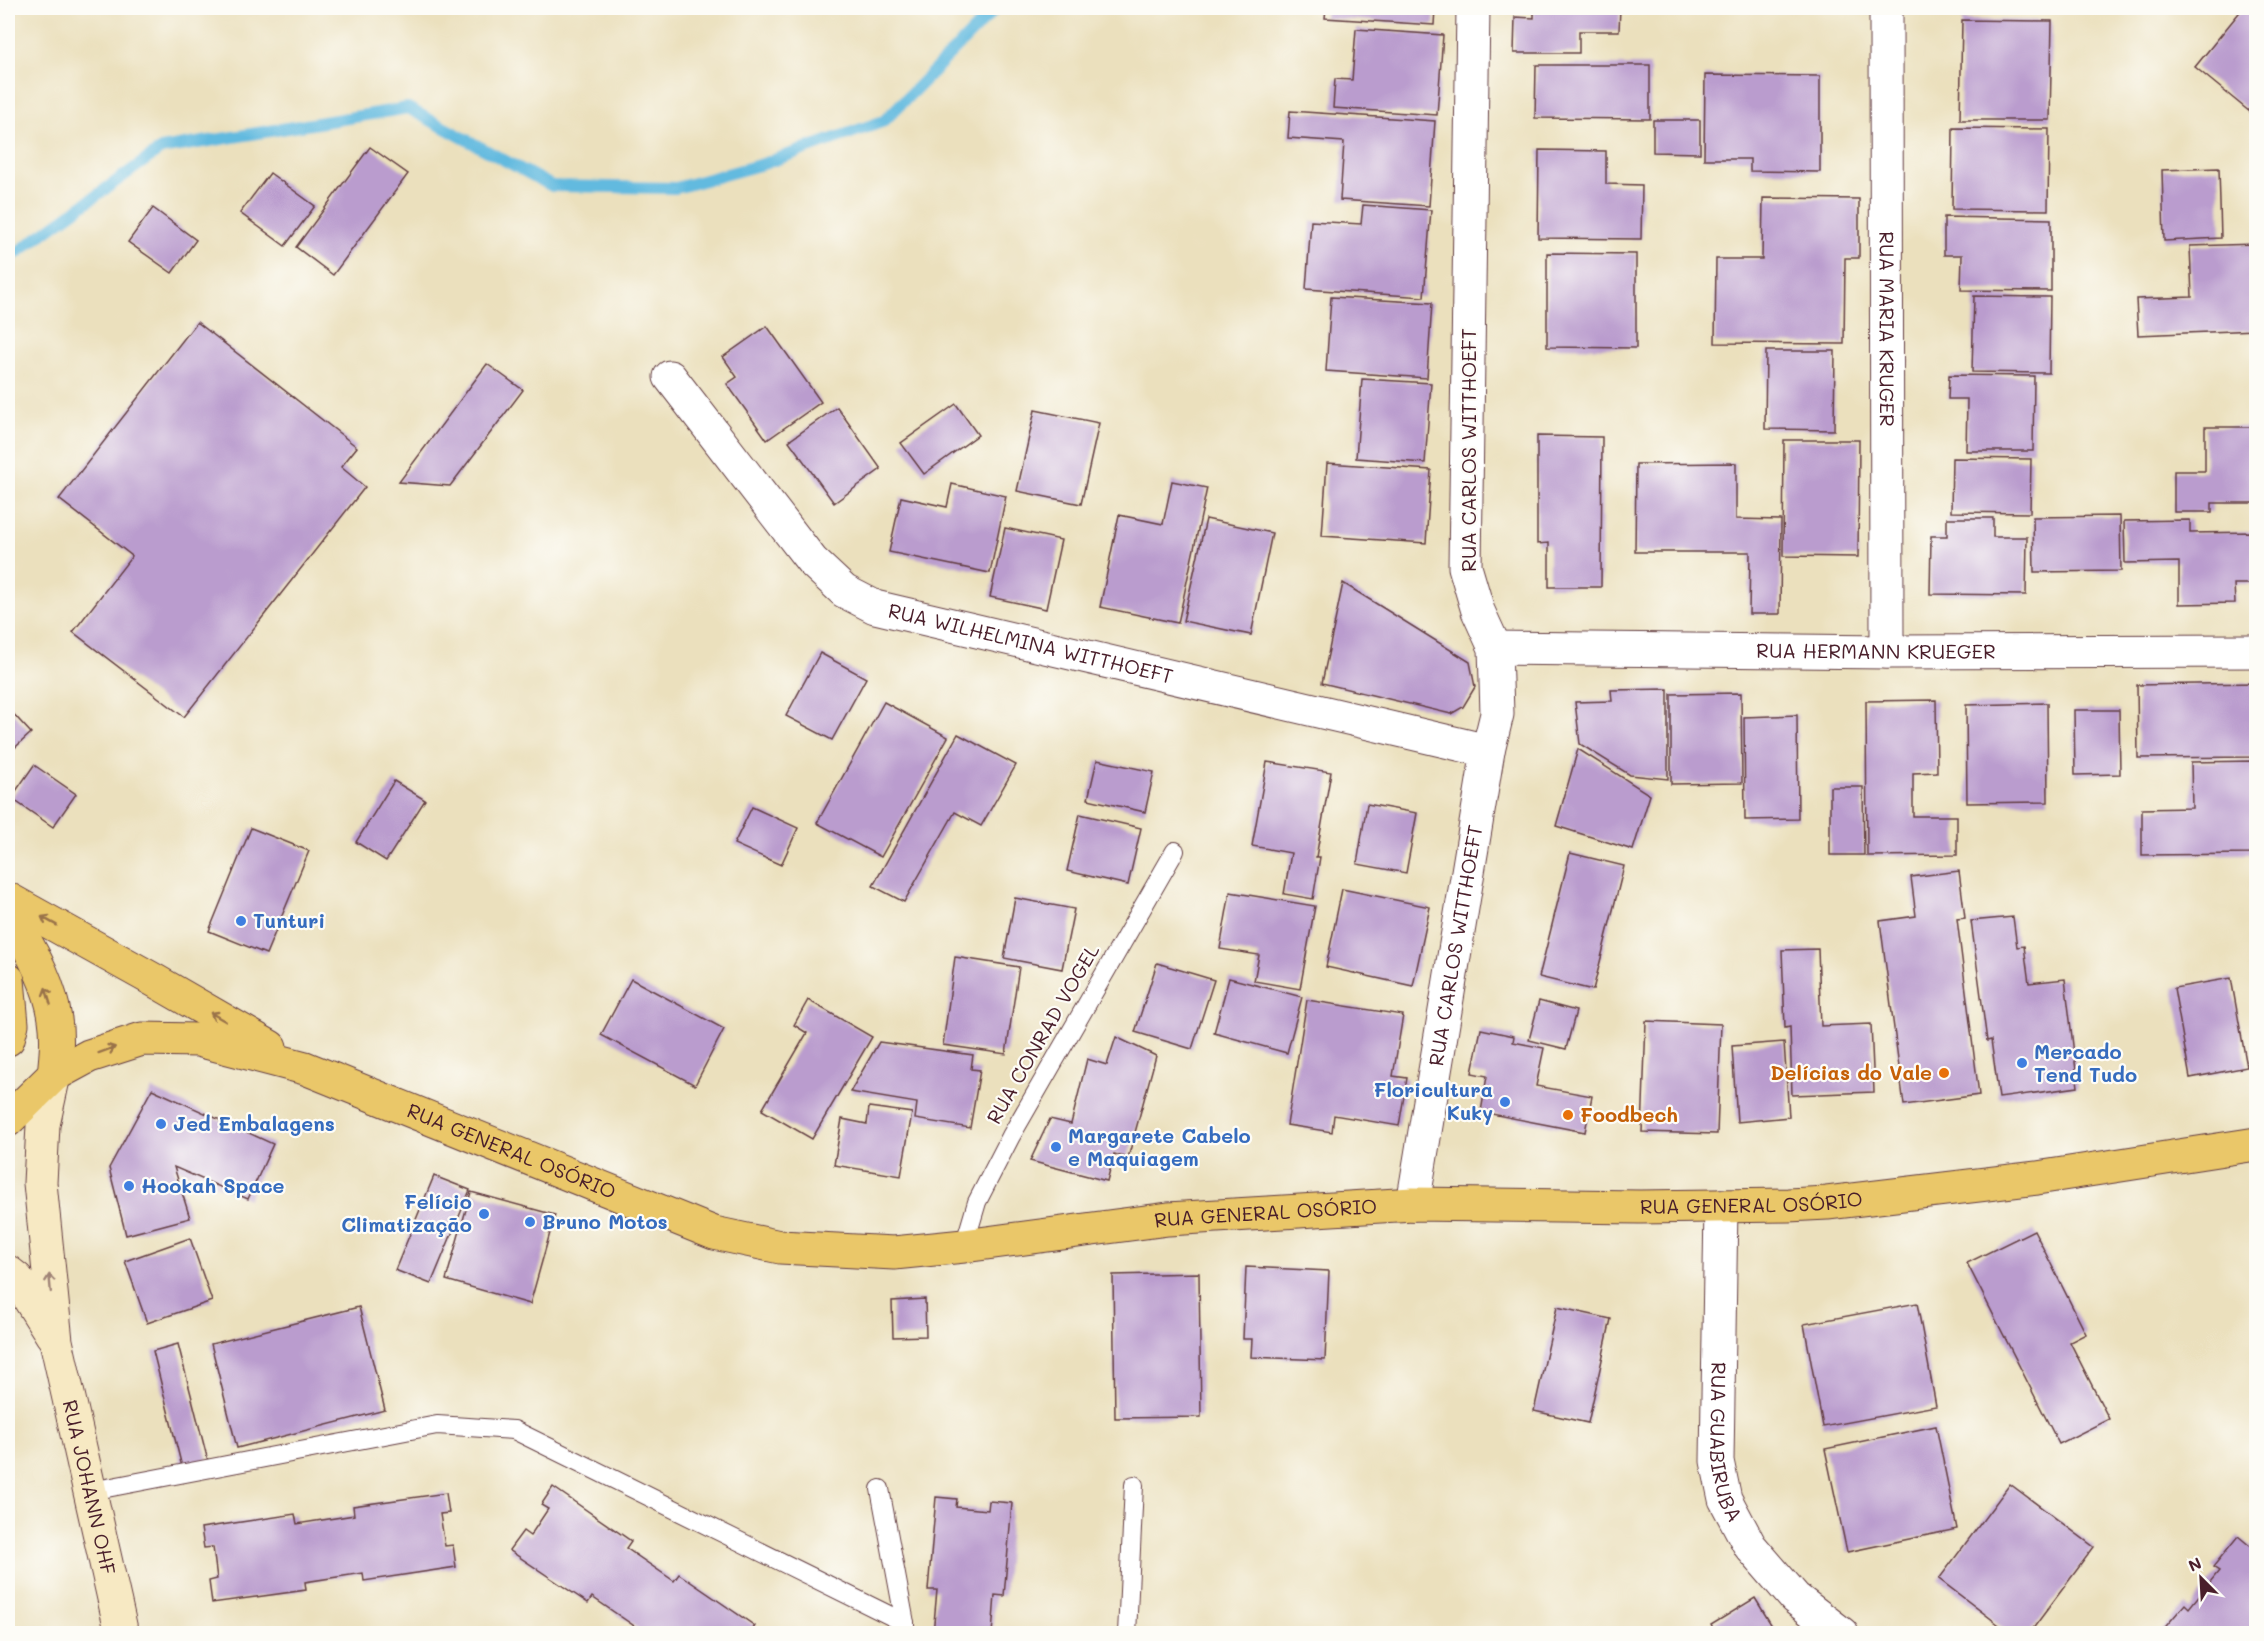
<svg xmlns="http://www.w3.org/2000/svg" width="2264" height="1641" viewBox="0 0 2264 1641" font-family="Mali,sans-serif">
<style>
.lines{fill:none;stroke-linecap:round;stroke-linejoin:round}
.stream{stroke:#62badf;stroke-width:12}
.building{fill:#ba9cce}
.lane-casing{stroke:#623c41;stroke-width:20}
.street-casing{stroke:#623c41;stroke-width:35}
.secondary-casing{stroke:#623c41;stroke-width:35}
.primary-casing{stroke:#623c41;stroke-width:35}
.lane{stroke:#fff;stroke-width:18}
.street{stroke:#fff;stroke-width:33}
.secondary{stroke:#f7e9c3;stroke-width:33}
.primary{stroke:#eac769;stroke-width:33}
.oneway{stroke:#9a734a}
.oneway2{stroke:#a08477}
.shop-dot{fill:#3f7fe0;stroke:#fdfcf7;stroke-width:2}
.food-dot{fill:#e8710a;stroke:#fdfcf7;stroke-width:2}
.labels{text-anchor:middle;stroke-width:4.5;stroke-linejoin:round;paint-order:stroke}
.street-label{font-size:20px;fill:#4a1f2b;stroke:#fdfcf7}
.shop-label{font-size:20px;font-weight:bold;fill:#366cbe;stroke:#fdfcf7;text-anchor:start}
.food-label{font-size:20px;font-weight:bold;fill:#c56008;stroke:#fdfcf7;text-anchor:end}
</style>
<rect width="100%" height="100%" fill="#fdfcf7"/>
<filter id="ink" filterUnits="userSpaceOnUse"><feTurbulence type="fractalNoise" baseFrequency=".0167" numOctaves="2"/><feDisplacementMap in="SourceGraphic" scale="12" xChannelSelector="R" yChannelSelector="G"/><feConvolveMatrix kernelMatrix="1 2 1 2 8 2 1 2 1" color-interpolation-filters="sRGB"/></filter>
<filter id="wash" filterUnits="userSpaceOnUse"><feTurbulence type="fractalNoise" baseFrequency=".008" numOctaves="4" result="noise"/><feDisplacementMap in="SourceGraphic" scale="24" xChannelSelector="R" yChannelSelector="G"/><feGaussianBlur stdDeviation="1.35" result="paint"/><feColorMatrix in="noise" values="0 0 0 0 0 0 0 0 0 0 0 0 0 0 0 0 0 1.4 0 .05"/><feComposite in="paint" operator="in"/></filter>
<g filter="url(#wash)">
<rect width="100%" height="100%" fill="#ebe0bd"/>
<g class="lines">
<!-- stream -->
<path class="stream" d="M8,259L161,149L408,108L552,186L676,188L763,164L884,121L996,8"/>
</g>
<g id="blocks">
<!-- building -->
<g class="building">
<path d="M1326,8H1435L1434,25L1325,18Z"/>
<path d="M1534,8H1620L1619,31H1579V53H1514L1515,17L1534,18Z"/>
<path d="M2243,8H2256V117L2195,67Z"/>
<path d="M1962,20L2052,21L2050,120H1960Z"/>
<path d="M1356,29L1443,35L1437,115L1333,108L1335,79L1352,80Z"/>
<path d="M1536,65H1650V119L1535,118Z"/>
<path d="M1705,75L1820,76V172L1750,171V159H1704Z"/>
<path d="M1290,111L1435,121L1429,206L1340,200L1344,142L1288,138Z"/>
<path d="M1653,120H1700V153L1653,152Z"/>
<path d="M1953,128L2049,129L2048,210L1952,209Z"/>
<path d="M370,147L408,174L333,275L296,247Z"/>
<path d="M1539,150L1606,151V184L1642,185L1641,239L1538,238Z"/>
<path d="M2219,168L2221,238L2164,241L2162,170Z"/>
<path d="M270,173L315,206L285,246L240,213Z"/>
<path d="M1763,198L1859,199V258H1845L1844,344L1715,343L1716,259H1762Z"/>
<path d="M1363,205L1431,210L1424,297L1306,289L1311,221L1361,224Z"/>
<path d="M153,208L196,240L172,273L128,242Z"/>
<path d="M1944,217L2051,219V291L1961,290L1962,255H1944Z"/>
<path d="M2256,244V330L2138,335L2136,299L2192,297L2190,246Z"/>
<path d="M1547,253L1636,254V348L1547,347Z"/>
<path d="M1974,296L2050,297L2049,373L1972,372Z"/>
<path d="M1331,297L1432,303L1427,378L1326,371Z"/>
<path d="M197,322L357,447L341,467L365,487L184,717L73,632L132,556L59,499Z"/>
<path d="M767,326L821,402L767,440L727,384L737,377L723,357Z"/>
<path d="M1766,351H1835L1834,430L1765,429Z"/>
<path d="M487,364L523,390L450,486L399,482Z"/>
<path d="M1949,375L2034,376L2033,451H1966L1967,399H1948Z"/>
<path d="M1362,379L1431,383L1425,463L1356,458Z"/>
<path d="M956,404L978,435L924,474L901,443Z"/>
<path d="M837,407L881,469L834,503L789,441Z"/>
<path d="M1035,410L1099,423L1081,504L1017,491Z"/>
<path d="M2205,427H2256V503H2212V512H2174V471H2205Z"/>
<path d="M1537,436L1602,437L1601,587H1549V543L1537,544Z"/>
<path d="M1784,440H1859L1858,557L1783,556Z"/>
<path d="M1952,458L2031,459L2030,513L1951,512Z"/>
<path d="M1327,463L1431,470L1426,543L1322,536Z"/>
<path d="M1736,463V519L1781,520L1780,614H1749L1750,552H1635L1636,464Z"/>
<path d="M1172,481L1207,488L1178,623L1100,607L1119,515L1163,524Z"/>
<path d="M952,484L1006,496L990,573L889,552L901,497L947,507Z"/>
<path d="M2120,516L2121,571L2034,572L2033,517Z"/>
<path d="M1947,518H1993V537H2027L2026,595L1930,594L1931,536H1947Z"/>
<path d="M1206,519L1272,533L1251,635L1183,621Z"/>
<path d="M2190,520V533L2256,532V584H2234L2235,603L2179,604V562L2125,563L2124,521Z"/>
<path d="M1005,528L1061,540L1046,609L990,597Z"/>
<path d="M1343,583L1470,662L1475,687L1463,707L1451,714L1322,683Z"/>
<path d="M820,653L866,678L832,740L786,716Z"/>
<path d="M2256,683V757L2138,758L2137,685Z"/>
<path d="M1668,689V779L1630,775L1580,744L1575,702L1612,701L1611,690Z"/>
<path d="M1741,693L1742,783L1671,784V694Z"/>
<path d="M1936,700L1937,772L1913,773V816H1957V855L1867,856L1866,701Z"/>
<path d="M884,702L948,737L881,857L817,823Z"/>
<path d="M2047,703L2048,802L1967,803L1966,705Z"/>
<path d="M8,708L31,733L8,754Z"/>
<path d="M2074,710H2119L2120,774L2075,775Z"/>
<path d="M1797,715L1798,819L1745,820L1744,717Z"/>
<path d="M958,734L1016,765L981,826L955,812L904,902L873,886Z"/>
<path d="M1578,749L1650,795L1633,850L1556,826Z"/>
<path d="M1097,760L1154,772L1145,812L1088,799Z"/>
<path d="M2256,761V854L2142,855V809L2192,808L2191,762Z"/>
<path d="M1267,762L1331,772L1316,857H1320L1313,899L1284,894L1291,853L1252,846Z"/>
<path d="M34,765L76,794L53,827L11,798Z"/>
<path d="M394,781L425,800L386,861L356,842Z"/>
<path d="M1830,787H1863L1864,855H1830Z"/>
<path d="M1367,804L1417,813L1406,873L1357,864Z"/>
<path d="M752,807L798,828L781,865L734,844Z"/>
<path d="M1080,814L1141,828L1128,885L1067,871Z"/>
<path d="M251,828L309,851L266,954L209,931Z"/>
<path d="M1570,853L1624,866L1593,990L1539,977Z"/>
<path d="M1959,871L1965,918L1957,919L1979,1095L1904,1105L1880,921L1916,916L1911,877Z"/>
<path d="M1342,889L1430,907L1413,986L1326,967Z"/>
<path d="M1230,892L1315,906L1300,989L1254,981L1259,955L1220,949Z"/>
<path d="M1015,898L1074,909L1062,969L1004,958Z"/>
<path d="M2013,917L2017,947L2024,946L2029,983L2065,979L2078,1087L1999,1098L1991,1040L1987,1041L1971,921Z"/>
<path d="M1818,949L1821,1026L1871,1024L1874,1092L1792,1095L1790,1027L1785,1028L1782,950Z"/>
<path d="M955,957L1019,967L1006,1054L943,1045Z"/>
<path d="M1157,963L1214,980L1192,1049L1135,1032Z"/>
<path d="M1229,978L1302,997L1287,1053L1214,1033Z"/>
<path d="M2231,978L2247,1067L2190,1078L2174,988Z"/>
<path d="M631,979L724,1029L695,1085L601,1035Z"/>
<path d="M808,1000L872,1037L812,1139L762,1110L807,1033L794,1025Z"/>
<path d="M1307,1000L1403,1015L1393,1076L1407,1078L1399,1126L1334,1115L1332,1132L1287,1125Z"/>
<path d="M1539,1001L1576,1011L1566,1049L1529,1040Z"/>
<path d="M1646,1021L1721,1024L1717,1134L1642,1132Z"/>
<path d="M1481,1029L1514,1036L1513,1042L1544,1048L1536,1086L1592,1096L1585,1132L1481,1112L1487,1076L1472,1073Z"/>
<path d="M1116,1037L1156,1056L1128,1158L1114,1154L1107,1181L1030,1161L1050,1119L1071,1124L1087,1059L1107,1065Z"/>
<path d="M879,1042L973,1055L971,1069L980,1070L970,1128L915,1119L917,1103L850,1092Z"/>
<path d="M1784,1042L1789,1117L1737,1122L1732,1046Z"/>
<path d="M152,1089L273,1144L248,1199L174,1167L190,1218L126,1235L109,1168Z"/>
<path d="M869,1107L912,1113L901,1176L834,1165L842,1119L867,1124Z"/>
<path d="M434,1176L470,1190L431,1284L395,1270Z"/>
<path d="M471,1192L555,1215L530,1304L446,1280Z"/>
<path d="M2034,1230L2086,1334L2070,1342L2109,1419L2059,1444L1967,1263Z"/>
<path d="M190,1238L212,1301L147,1323L125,1261Z"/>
<path d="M1246,1267L1329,1271L1325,1360L1251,1357L1252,1339H1243Z"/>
<path d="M1199,1273L1201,1417L1115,1418L1113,1275Z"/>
<path d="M925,1299L926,1336L893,1337L892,1301Z"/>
<path d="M1917,1303L1936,1406L1823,1427L1804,1324Z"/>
<path d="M359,1307L385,1410L237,1448L211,1344Z"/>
<path d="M1557,1307L1611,1319L1588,1423L1534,1411Z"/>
<path d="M178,1344L208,1461L182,1467L153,1351Z"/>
<path d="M1936,1426L1957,1529L1847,1552L1825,1449Z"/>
<path d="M2010,1484L2094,1547L2029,1634H2011L1939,1579Z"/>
<path d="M553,1487L631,1541L626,1548L674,1581L679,1574L755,1626L750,1634H637L640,1630L592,1597L588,1603L509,1550L523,1531L530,1536L548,1509L541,1505Z"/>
<path d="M446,1493L449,1513L440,1514L445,1546L453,1545L456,1567L364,1581L363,1573L305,1582L306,1590L212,1603L209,1581L217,1579L213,1547L204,1548L201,1528L295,1514L297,1524L354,1515L353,1506Z"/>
<path d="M936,1497L957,1499L956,1507L988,1510L989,1501L1012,1503L1004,1596L995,1595L992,1634H933L937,1590H928Z"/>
<path d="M2238,1536L2256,1551V1634H2163L2161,1632L2185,1604L2189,1608L2219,1571L2213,1567Z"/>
<path d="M1755,1598L1777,1634H1716L1711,1625Z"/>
</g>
</g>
</g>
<g filter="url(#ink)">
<use href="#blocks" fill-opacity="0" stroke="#623c41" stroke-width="1.5"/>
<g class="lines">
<!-- lane casing -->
<g class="lane-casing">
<g id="lane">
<path d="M964,1246L977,1202L1011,1136L1175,851"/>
<path d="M880,1489L905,1623V1632"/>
<path d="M91,1491L437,1425L514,1430L905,1623"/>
<path d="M1127,1634L1134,1485"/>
</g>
</g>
<!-- street casing -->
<g class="street-casing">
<g id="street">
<path id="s1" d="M1886,8L1887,652"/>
<path id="s2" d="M670,377L812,561L844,591L875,607L1488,751"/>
<path id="s3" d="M1495,648L1887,652L2256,651"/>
<path id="s4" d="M1413,1204L1488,751L1497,714L1495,648L1478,611L1465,567L1473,8"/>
<path id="s5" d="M1721,1206L1717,1461L1725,1499L1750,1546L1795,1598L1842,1634"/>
</g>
</g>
<!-- secondary casing -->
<g class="secondary-casing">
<g id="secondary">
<path id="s6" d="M54,1075L43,1125L40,1183L56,1341L122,1634"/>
<path d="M8,1272L17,1279L52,1335"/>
</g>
</g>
<!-- primary casing -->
<g class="primary-casing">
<g id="primary">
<path d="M8,899L152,979L270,1047"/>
<path d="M8,914C29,945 50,982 55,1019C58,1038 56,1056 54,1075"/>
<path d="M8,980L12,1024L8,1039"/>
<path id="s7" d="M8,1120L54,1075L89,1056L142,1039L198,1040L305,1068L714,1233L780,1247L894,1253L964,1246L1168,1219L1413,1204L1640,1207L1788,1205L1827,1203L2037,1178L2256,1144"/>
</g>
</g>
<!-- lane -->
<use href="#lane" class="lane"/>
<!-- street -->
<use href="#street" class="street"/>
<!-- secondary -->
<use href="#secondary" class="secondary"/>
<!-- primary -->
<use href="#primary" class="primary"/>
</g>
<!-- one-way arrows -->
<defs><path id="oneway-shaft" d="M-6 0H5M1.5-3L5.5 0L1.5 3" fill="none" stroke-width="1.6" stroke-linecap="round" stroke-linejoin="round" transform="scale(1.5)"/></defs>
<g class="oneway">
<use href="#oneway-shaft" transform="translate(49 921) rotate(-151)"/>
<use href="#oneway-shaft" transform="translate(48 996) rotate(-107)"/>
<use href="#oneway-shaft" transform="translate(218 1017) rotate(-150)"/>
<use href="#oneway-shaft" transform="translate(107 1050) rotate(-20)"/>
</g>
<use class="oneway2" href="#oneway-shaft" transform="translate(50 1283) rotate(-95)"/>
</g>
<!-- markers -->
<g class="shop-dot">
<circle cx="241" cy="921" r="6"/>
<circle cx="2022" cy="1063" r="6"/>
<circle cx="1505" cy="1102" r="6"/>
<circle cx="161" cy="1124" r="6"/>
<circle cx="1056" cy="1147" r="6"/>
<circle cx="129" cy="1186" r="6"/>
<circle cx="484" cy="1214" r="6"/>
<circle cx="530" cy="1222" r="6"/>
</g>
<g class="food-dot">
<circle cx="1944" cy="1073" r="6"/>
<circle cx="1568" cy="1115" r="6"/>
</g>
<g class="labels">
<!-- street labels -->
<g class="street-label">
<text dy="7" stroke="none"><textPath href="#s1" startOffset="321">RUA MARIA KRUGER</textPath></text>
<text transform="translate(1469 450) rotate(-90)" y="7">RUA CARLOS WITTHOEFT</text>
<text dy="7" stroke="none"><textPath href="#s2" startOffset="471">RUA WILHELMINA WITTHOEFT</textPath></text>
<text dy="7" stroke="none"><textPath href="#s3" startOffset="381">RUA HERMANN KRUEGER</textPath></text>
<text dy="7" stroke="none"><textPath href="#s4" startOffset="262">RUA CARLOS WITTHOEFT</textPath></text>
<text transform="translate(1043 1034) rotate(-60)" y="7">RUA CONRAD VOGEL</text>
<text dy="7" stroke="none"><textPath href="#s7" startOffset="549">RUA GENERAL OSÓRIO</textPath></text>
<text dy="7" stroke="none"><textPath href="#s7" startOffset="1809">RUA GENERAL OSÓRIO</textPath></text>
<text dy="7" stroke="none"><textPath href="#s7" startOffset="1323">RUA GENERAL OSÓRIO</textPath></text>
<text dy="7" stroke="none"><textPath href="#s5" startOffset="237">RUA GUABIRUBA</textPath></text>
<text dy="7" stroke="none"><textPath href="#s6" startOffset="418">RUA JOHANN OHF</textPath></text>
</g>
<!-- shop labels -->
<g class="shop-label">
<text x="253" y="928">Tunturi</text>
<text x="2034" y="1059">Mercado<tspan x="2034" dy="23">Tend Tudo</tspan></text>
<text x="1493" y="1097" text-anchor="end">Floricultura<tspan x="1493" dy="23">Kuky</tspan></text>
<text x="173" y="1131">Jed Embalagens</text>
<text x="1068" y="1143">Margarete Cabelo<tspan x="1068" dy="23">e Maquiagem</tspan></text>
<text x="141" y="1193">Hookah Space</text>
<text x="472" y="1209" text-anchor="end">Felício<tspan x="472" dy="23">Climatização</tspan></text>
<text x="542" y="1229">Bruno Motos</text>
</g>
<!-- food labels -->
<g class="food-label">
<text x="1932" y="1080">Delícias do Vale</text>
<text x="1580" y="1122" text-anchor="start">Foodbech</text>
</g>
</g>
<!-- margin -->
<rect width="2264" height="1641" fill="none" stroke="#fdfcf7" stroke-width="30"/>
<!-- north arrow -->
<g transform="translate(2201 1578) rotate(336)" stroke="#fdfcf7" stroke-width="4.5" paint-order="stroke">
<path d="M0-4.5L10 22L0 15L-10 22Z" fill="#4a1f2b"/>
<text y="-9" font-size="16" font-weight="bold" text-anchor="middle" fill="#4a1f2b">N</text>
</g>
</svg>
